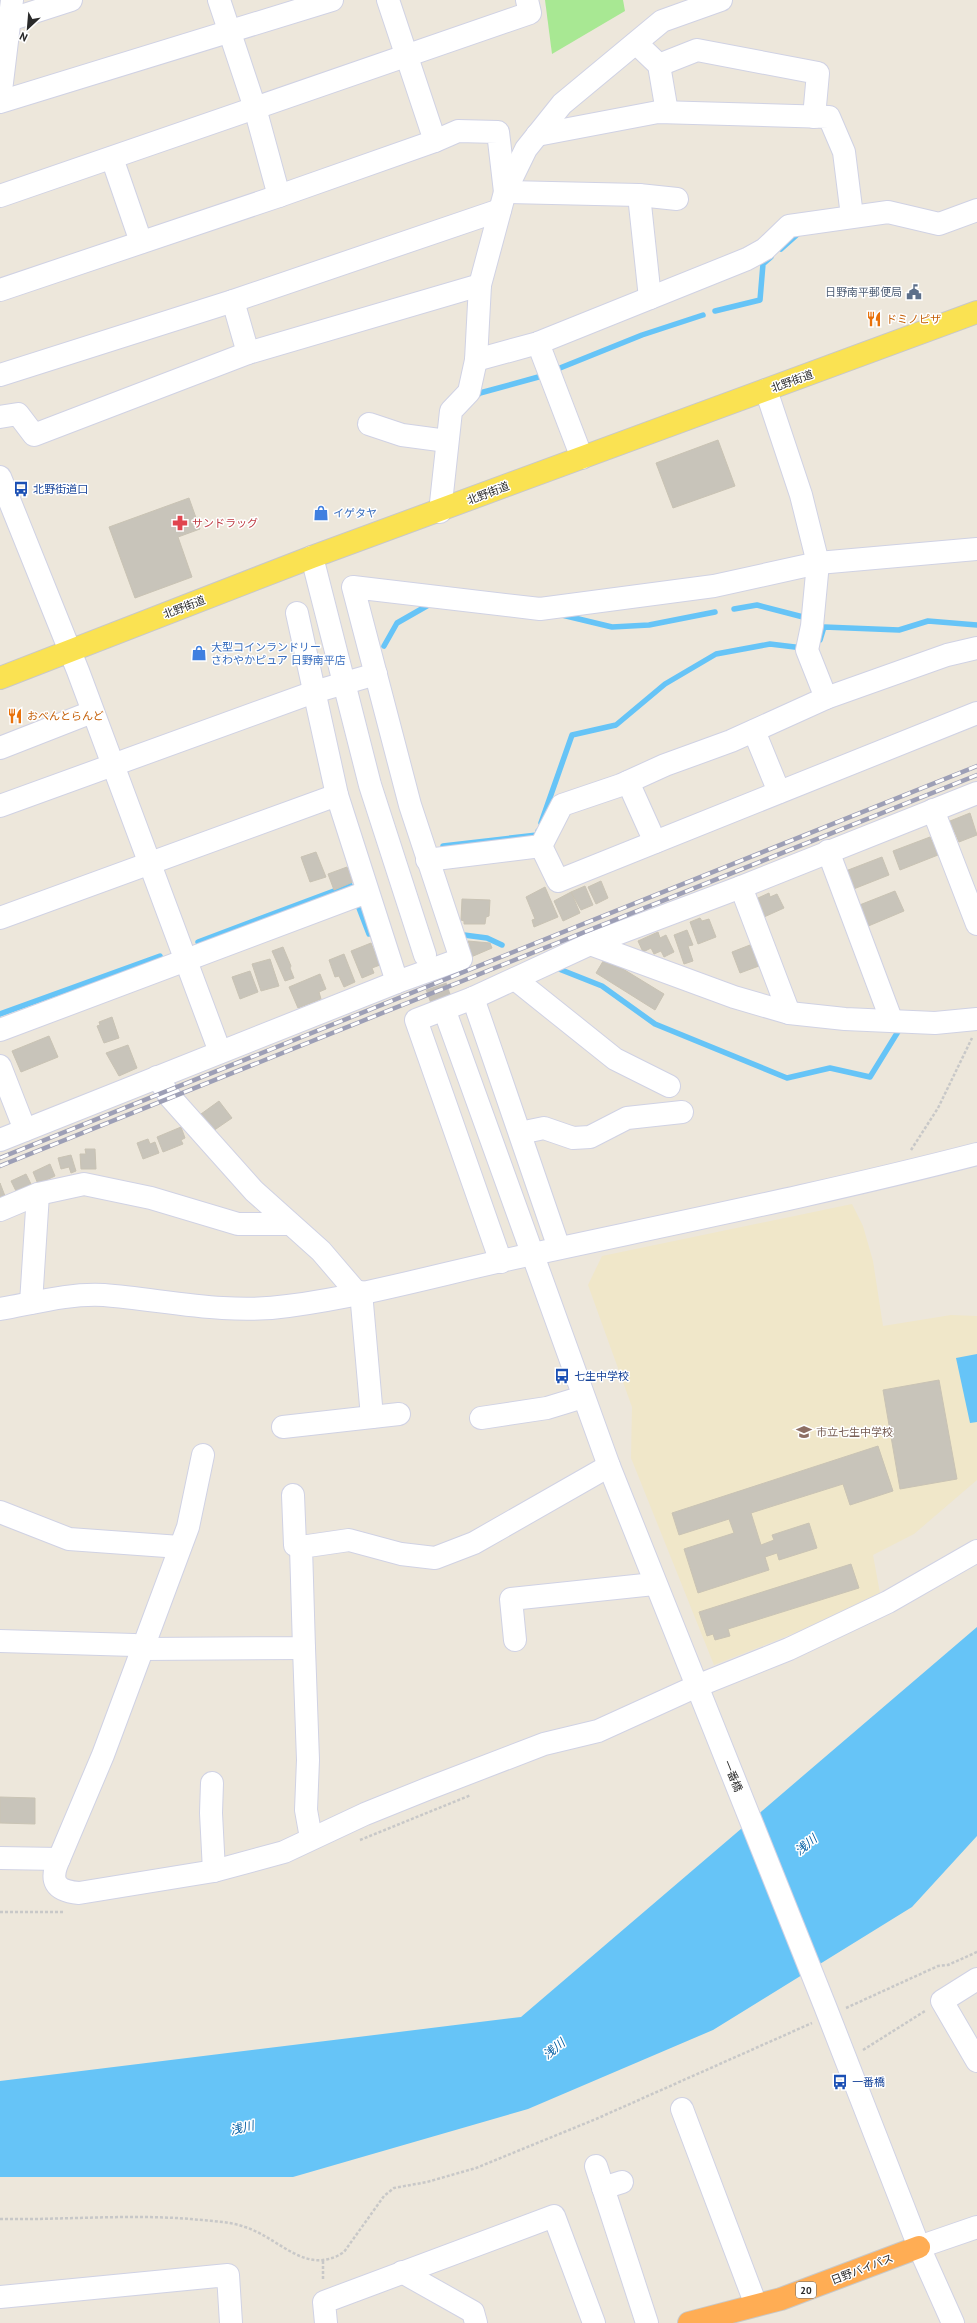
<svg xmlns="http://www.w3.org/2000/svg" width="977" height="2323" viewBox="0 0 977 2323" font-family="'PT Sans','Noto Sans JP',sans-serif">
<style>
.education{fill:#f0e7c9}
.green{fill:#a8e893}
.water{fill:#66c4f7}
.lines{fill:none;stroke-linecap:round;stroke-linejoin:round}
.stream{stroke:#66c4f7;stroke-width:5.5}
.building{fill:#c8c4ba;stroke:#c9c3b4}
.minor-tunnel{stroke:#c6c1b8;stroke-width:22;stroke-dasharray:22 11;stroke-linecap:butt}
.minor-casing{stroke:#d0d2e4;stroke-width:24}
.major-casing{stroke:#c8c8c8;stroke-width:24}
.highway-casing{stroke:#c8c8c8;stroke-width:24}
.path{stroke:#c8c8c8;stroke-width:2.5;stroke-dasharray:3 2;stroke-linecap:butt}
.minor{stroke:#fff;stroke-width:22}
.major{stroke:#fae252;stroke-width:22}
.highway{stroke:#ffad54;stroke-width:22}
.rail-casing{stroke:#9d9fb6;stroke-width:4.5}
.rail{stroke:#fff;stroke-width:3;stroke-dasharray:9;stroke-linecap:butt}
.labels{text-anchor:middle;stroke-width:3;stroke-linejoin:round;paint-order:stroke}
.shield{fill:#fff;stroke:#6a6a6a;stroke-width:1}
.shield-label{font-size:10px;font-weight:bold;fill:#2a2a2a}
.service-label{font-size:11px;fill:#4e5e75;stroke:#fff;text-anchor:end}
.food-label{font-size:11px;fill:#c56008;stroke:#fff;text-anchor:start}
.street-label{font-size:11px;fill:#2a2a2a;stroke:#fff}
.transit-label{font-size:11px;fill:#164399;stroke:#fff;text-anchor:start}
.shop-label{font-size:11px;fill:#366cbe;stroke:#fff;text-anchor:start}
.health-label{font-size:11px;fill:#be3a42;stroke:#fff;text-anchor:start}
.education-label{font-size:11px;fill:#785e54;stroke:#fff;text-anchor:start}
.water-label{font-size:12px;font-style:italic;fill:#045fa4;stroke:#fff}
</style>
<rect width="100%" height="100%" fill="#ede7db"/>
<!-- education -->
<path class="education" d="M852,1204L863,1226L873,1261L883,1326L951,1315L977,1316V1480L914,1534L873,1555L881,1599L714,1665L631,1458L632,1407L588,1285L602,1256Z"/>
<!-- green -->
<path class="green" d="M545,0H623L625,11L552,54Z"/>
<!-- water -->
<g class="water">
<path d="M977,1354V1422L970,1423L956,1358Z"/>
<path d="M977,1627V1836L912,1907L713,2030L528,2109L293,2177H0V2081L521,2017Z"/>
</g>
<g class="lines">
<!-- stream -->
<g class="stream">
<path d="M781,249L800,232"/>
<path d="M715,311L760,300L763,264L771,257"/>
<path d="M560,368L642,335L703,315"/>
<path d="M475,397L480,393L542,376"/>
<path d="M734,609L757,605L807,618"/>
<path d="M562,615L612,627L649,625L715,612"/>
<path d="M820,640L824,627L899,630L928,621L977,625"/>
<path d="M384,646L397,623L432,603"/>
<path d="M541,823L572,735L616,725L665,684L716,654L770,644L803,648"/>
<path d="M443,846L537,835L538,831"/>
<path d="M359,908L369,934"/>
<path d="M464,935L487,938L502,945"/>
<path d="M198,942L350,885"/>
<path d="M554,967L602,986L655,1024L787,1078L830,1068L870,1077L899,1030H903"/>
<path d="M0,1014L160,956"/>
</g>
</g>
<!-- building -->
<g class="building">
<path d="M718,440L735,486L673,508L656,463Z"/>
<path d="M189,498L200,529L178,537L192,577L135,598L109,527Z"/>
<path d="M970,813L977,835L959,842L950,821Z"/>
<path d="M930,837L938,855L900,870L893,851Z"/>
<path d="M316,852L326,877L310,882L301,857Z"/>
<path d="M882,857L889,875L851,890L843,872Z"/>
<path d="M347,867L353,882L334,890L328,874Z"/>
<path d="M601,881L608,898L596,904L588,887Z"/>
<path d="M585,886L593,905L581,910L571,892Z"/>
<path d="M545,887L558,917L534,927L532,920L535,919L526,897Z"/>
<path d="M895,891L904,911L866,927L857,906Z"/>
<path d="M571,892L580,913L563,921L554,901Z"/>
<path d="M769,893L770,897L777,894L784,908L764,917L758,904L760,903L758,898Z"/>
<path d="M462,899L490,900L489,916L486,917L485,924H464V921L461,920Z"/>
<path d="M700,918L702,921L709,919L716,937L698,944L690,922Z"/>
<path d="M687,930L693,945L688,946L693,961L684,964L674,935Z"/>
<path d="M658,932L660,938L666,935L674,952L664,957L661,951L654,954L651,948L643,952L638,941Z"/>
<path d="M468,941L490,943L492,948L471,957L466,948L470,946Z"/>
<path d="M371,943L380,965L372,968L374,973L362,978L351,951Z"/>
<path d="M750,945L759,966L740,973L732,952Z"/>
<path d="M283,947L291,966L290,968L294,978L285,981L272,951Z"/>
<path d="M344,954L355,982L344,987L339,976L335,977L329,960Z"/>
<path d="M605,958L664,994L655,1010L596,973Z"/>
<path d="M270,959L279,986L261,991L252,964Z"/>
<path d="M250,971L258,992L240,999L232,977Z"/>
<path d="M320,974L326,989L319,992L321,999L298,1008L289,987Z"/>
<path d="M112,1017L119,1038L104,1043L97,1026L100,1025L99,1022Z"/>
<path d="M49,1036L58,1057L21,1072L12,1051Z"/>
<path d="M128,1045L137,1068L119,1076L106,1053Z"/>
<path d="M219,1101L232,1118L213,1131L201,1114Z"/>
<path d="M181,1127L185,1138L181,1140L183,1144L163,1152L157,1137Z"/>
<path d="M148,1139L150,1144L155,1142L159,1153L143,1159L137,1143Z"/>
<path d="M85,1149H95L96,1169H81L80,1154H86Z"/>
<path d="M71,1155L76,1171L71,1173L69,1167L61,1169L58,1158Z"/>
<path d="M50,1164L55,1176L38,1184L33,1172Z"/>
<path d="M26,1174L32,1186L17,1193L11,1181Z"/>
<path d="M0,1183L5,1196L0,1198Z"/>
<path d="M939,1380L957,1479L900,1489L883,1390Z"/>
<path d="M878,1446L893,1491L850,1505L843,1484L751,1513L761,1545L774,1540L772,1535L809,1523L817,1548L779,1560L777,1553L765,1557L769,1570L698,1593L684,1549L734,1533L729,1519L679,1535L672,1513Z"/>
<path d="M851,1564L859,1588L728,1629L730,1636L715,1640L713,1634L707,1636L699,1612Z"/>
<path d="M0,1797L35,1798V1824L0,1823Z"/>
</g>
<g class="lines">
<!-- minor-tunnel -->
<path class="minor-tunnel" d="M425,955L447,1017"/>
<!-- minor casing -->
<g class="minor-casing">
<g id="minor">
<path d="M219,0L255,108L279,196"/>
<path d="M9,20L71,0"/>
<path d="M636,43L659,65L667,112"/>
<path d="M659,65L697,50L818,73L814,117"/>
<path d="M0,99L12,0"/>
<path d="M0,102L332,0"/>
<path d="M537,135L658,112L829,117L844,152L852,216"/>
<path d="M435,141L458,131L498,132L505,192L639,195L677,199"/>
<path d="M112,158L141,242"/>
<path d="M639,195L650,298"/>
<path d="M0,196L530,13L527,0"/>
<path d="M0,290L279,196L435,141L388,0"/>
<path d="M233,301L248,353"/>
<path d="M538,343L582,458"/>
<path d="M476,360L538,343L747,259L765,249L789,226L888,212L939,224L977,210"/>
<path d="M0,375L233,301L500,210"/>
<path d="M0,417L18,414L34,435L248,353L480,285"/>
<path d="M369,424L402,435L447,441"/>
<path d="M0,477L78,671L220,1052"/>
<path d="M440,512L451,411L469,392L476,360L480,285L505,192L526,149L562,104L662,21L721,0"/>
<path d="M312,557L370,785L425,955"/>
<path d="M297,613L337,795L397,982L461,959L410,805L353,587L540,609L714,586L818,563L977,549"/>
<path d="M826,698L947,655L977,648"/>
<path d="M754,731L779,792"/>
<path d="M0,748L92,712"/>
<path d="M628,782L655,842"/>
<path d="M0,806L314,692L376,674"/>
<path d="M933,810L977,924"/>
<path d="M541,846L558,881L977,713"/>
<path d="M828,851L891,1019"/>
<path d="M427,860L541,846L562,805L621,785L665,765L731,741L826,698L807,650L812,626L818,563L801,495L766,390"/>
<path d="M741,887L789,1013"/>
<path d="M0,918L337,795"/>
<path d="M590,944L734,997L789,1013L845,1019L935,1023L977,1019"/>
<path d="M515,979L615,1059L669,1086"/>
<path d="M473,998L559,1248"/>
<path d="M447,1017L609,1466L825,2006L919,2247L953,2323"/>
<path d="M0,1030L367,892"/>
<path d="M0,1066L25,1130"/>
<path d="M157,1077L171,1098L254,1191L321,1251L357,1293"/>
<path d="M520,1133L544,1128L573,1138L590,1137L627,1118L682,1112"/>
<path d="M0,1140L397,982"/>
<path d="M0,1210L38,1194L84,1184L151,1198L238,1224H290"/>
<path d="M501,1262L416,1020L473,998L590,944L741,887L977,793"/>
<path d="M361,1292L372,1417"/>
<path d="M31,1303L38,1194"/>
<path d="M0,1309C34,1303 69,1293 104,1295C165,1300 226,1315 288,1306C371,1295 451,1271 533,1254C681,1222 830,1192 977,1154"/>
<path d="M481,1418L547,1408L583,1397"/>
<path d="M283,1427L399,1414"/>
<path d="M293,1495L295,1545L301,1547"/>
<path d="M0,1512L69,1539L180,1547"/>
<path d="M515,1640L511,1599L654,1584"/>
<path d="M0,1641L134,1645L143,1649L304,1648L301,1547L349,1540L401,1554L435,1558L474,1543L609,1466"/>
<path d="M304,1648L308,1760L306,1810L311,1838"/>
<path d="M212,1783L211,1813L214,1871"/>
<path d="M0,1858L59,1859L103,1755L188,1527L203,1455"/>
<path d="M59,1859C49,1881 55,1891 79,1893L214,1871L284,1852L365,1814L427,1789L544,1744L598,1731L697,1686L789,1649L888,1602L977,1551"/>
<path d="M977,1979L942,2001L977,2061"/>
<path d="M682,2109L756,2305"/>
<path d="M596,2166L647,2323"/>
<path d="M603,2188L622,2182"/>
<path d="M919,2247L977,2227"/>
<path d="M402,2272L473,2312L476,2323"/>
<path d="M0,2297L228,2275L231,2323"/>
<path d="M326,2323L324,2302L554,2216L594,2323"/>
</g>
</g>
<!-- major casing -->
<g class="major-casing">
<path id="major" d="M0,678L312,557L977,312"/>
</g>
<!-- highway casing -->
<g class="highway-casing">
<path id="highway" d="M689,2323L781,2299L919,2247"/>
</g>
<!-- path -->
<g class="path">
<path d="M911,1150L938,1108L972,1038"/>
<path d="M360,1840L471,1795"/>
<path d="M0,1912H65"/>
<path d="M846,2008L938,1966L948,1965L977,1952"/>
<path d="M863,2050L925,2011"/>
<path d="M0,2219C64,2220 128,2214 191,2219C209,2221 228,2221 245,2227C280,2238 306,2277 344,2252L384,2196L394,2188L427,2182L476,2168L596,2119L812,2023"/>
<path d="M323,2261V2281"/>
</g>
<!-- minor -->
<use href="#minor" class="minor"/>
<!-- major -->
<use href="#major" class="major"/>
<!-- highway -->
<use href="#highway" class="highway"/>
<!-- rail casing -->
<g class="rail-casing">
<g id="rail">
<path d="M0,1158L977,766"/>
<path d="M0,1166L977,775"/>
</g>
</g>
<!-- rail -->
<use href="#rail" class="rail"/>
</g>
<!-- icons -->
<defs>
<g id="civic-bare" transform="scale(1.2)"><path d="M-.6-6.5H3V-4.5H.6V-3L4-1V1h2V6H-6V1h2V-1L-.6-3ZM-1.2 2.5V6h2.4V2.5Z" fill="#5c6f8a" stroke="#fff" stroke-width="2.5" paint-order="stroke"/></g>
<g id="restaurant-bare" transform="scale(1.2)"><path d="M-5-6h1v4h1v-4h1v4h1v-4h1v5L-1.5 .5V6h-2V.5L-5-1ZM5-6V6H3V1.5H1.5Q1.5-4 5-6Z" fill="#e8710a" stroke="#fff" stroke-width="2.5" paint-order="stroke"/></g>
<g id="bus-bare" transform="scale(1.2)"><path d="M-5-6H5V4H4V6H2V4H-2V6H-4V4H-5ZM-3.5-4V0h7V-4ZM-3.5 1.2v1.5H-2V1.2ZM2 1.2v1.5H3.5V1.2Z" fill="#1a4fb4" stroke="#fff" stroke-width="2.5" paint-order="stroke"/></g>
<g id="shop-bare" transform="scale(1.2)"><path d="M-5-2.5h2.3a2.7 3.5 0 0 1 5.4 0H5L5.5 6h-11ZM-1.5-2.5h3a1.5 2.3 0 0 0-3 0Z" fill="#3f7fe0" stroke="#fff" stroke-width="2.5" paint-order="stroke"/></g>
<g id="pharmacy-bare" transform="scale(1.2)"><path d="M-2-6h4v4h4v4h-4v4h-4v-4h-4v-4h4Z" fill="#e0444e" stroke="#fff" stroke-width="2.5" paint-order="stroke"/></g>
<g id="school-bare" transform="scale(1.2)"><path d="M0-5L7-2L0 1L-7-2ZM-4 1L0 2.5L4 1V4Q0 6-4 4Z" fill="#8d6e63" stroke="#fff" stroke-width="2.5" paint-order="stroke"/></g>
</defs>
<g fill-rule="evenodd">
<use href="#civic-bare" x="914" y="292"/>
<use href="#restaurant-bare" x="874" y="319"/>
<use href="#bus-bare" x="21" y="489"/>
<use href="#shop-bare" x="321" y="513"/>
<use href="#pharmacy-bare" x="180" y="523"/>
<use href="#shop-bare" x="199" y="653"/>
<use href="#restaurant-bare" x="15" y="716"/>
<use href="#bus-bare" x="562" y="1376"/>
<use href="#school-bare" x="804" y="1432"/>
<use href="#bus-bare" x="840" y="2082"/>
</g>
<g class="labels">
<!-- shield labels -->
<rect class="shield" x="796" y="2282" width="20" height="16" rx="3"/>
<g class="shield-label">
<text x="806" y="2294">20</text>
</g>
<!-- service labels -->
<g class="service-label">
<text x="902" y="296">日野南平郵便局</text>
</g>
<!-- food labels -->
<g class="food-label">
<text x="886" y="323">ドミノピザ</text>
<text x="27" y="720">おべんとらんど</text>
</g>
<!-- street labels -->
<g class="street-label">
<text transform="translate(792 381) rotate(-20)" y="4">北野街道</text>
<text transform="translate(488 493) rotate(-21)" y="4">北野街道</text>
<text transform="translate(184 607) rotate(-21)" y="4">北野街道</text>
<text transform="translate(733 1776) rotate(68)" y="4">一番橋</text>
<text transform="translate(862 2269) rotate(-21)" y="4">日野バイパス</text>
</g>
<!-- transit labels -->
<g class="transit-label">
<text x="33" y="493">北野街道口</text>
<text x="574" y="1380">七生中学校</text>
<text x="852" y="2086">一番橋</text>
</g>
<!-- shop labels -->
<g class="shop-label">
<text x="333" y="517">イゲタヤ</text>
<text x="211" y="651">大型コインランドリー<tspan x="211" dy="13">さわやかピュア 日野南平店</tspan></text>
</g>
<!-- health labels -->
<g class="health-label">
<text x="192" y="527">サンドラッグ</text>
</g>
<!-- education labels -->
<g class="education-label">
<text x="816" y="1436">市立七生中学校</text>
</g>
<!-- water labels -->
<g class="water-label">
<text transform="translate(806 1845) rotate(-39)" y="4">浅川</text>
<text transform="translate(554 2049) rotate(-39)" y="4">浅川</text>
<text transform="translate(242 2128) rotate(-13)" y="4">浅川</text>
</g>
</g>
<!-- north arrow -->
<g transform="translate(28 28) rotate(206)" stroke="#ffffff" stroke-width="3" paint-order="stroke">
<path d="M0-3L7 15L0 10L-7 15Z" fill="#2a2a2a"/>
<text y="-6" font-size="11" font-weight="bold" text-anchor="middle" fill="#2a2a2a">N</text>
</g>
</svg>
